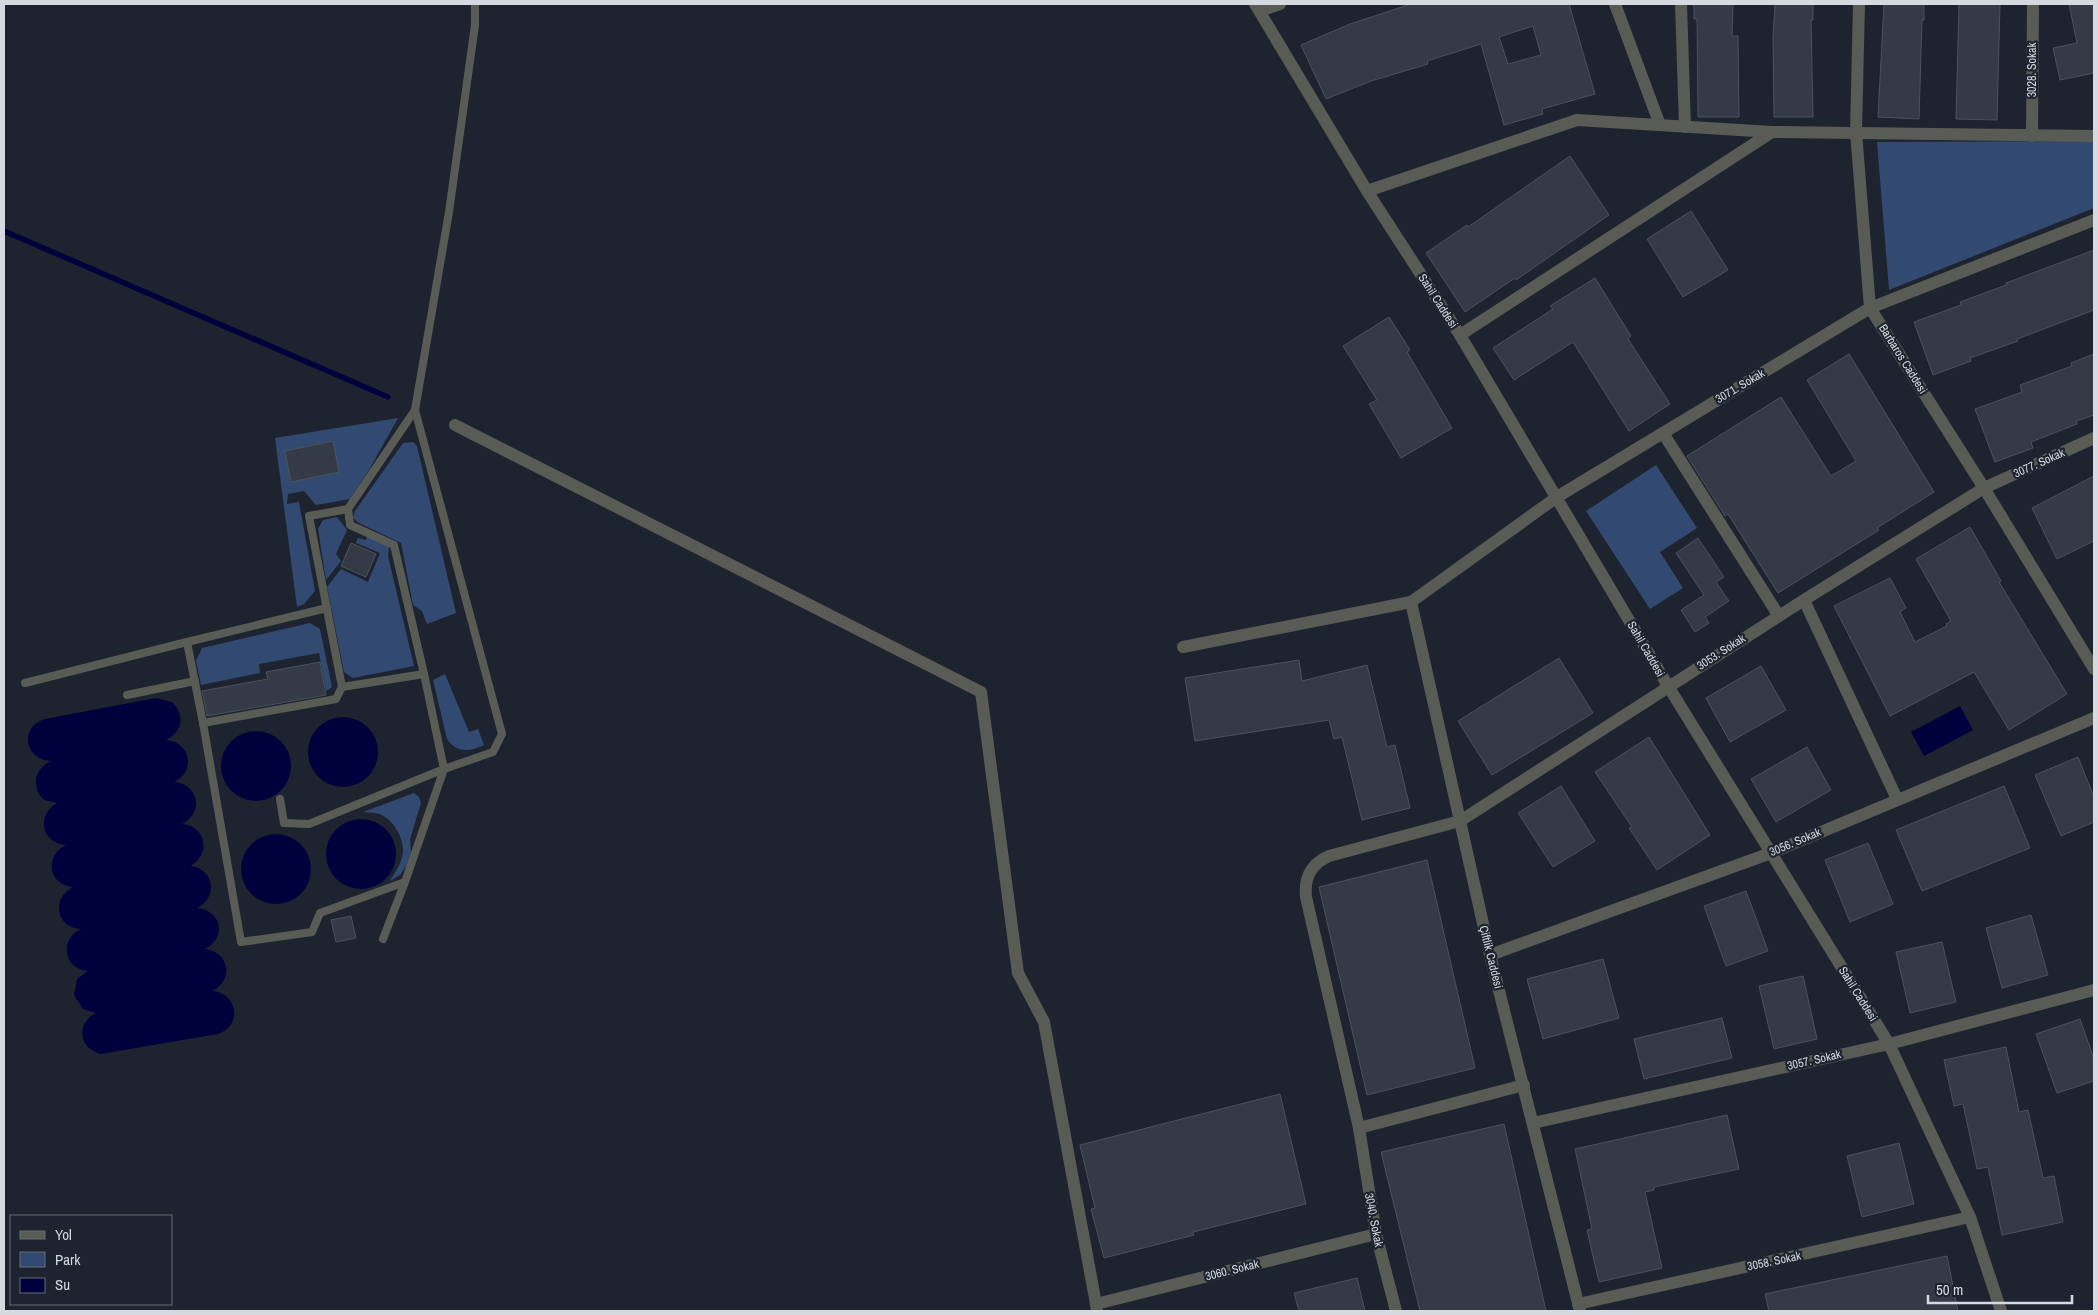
<svg xmlns="http://www.w3.org/2000/svg" width="2098" height="1315" viewBox="0 0 2098 1315" font-family="'Archivo Narrow',sans-serif">
<style>
.green{fill:#324971}
.water{fill:#00003c}
.lines{fill:none;stroke-linecap:round;stroke-linejoin:round}
.stream{stroke:#00003c;stroke-width:5.5}
.building{fill:#343b46;stroke:#4b525e;fill-rule:evenodd}
.service{stroke:#595b55;stroke-width:8}
.minor{stroke:#595b55;stroke-width:12}
.tertiary{stroke:#595b55;stroke-width:12}
.labels{text-anchor:middle;stroke-width:4.5;stroke-linejoin:round;paint-order:stroke}
.street-label{font-size:12px;fill:#d5d9e0;stroke:#1e242f}
</style>
<rect width="100%" height="100%" fill="#1e242f"/>
<!-- green -->
<g class="green">
<path d="M2094,141V208L1889,290L1877,142Z"/>
<path d="M398,418L369,470L350,499L316,505L304,491L288,494L287,504L299,502L315,591L304,604L297,607L275,438Z"/>
<path d="M413,442L417,446L456,613L427,624L422,611L413,605L401,543L359,523L353,518L355,511L403,443Z"/>
<path d="M1656,465L1697,528L1660,552L1683,588L1650,609L1586,511Z"/>
<path d="M337,517L347,530L336,554L341,561L326,580L318,529L323,520Z"/>
<path d="M367,536L389,546L388,556L414,666L353,678L344,672L327,587L341,569L368,582L380,553L356,543L358,538L366,540Z"/>
<path d="M310,623L320,629L332,687L326,691L319,653L259,664L260,673L201,685L196,661L202,648Z"/>
<path d="M445,674L469,732L478,729L484,745C470,752 456,753 447,739L433,680Z"/>
<path d="M414,793L419,797L421,803L410,839L411,852L407,865L400,875L390,881C395,872 402,863 403,852C404,839 393,818 379,814C374,812 368,813 363,812Z"/>
</g>
<!-- water -->
<g class="water">
<path d="M156,698L172,702C185,715 183,732 166,740C191,742 196,771 174,782C199,784 204,813 182,824C206,826 212,854 190,866C214,868 219,897 197,908C222,910 227,938 205,949C230,952 234,981 212,991C238,993 243,1025 218,1034L101,1054C78,1049 76,1023 96,1013L83,1009L74,995L77,979L88,971C63,969 59,939 81,929C56,928 51,898 73,887C48,885 44,856 66,845C41,843 36,815 57,803L44,800C31,787 34,769 51,761C24,759 19,727 45,719Z"/>
<path d="M1960,706L1973,730L1924,756L1911,732Z"/>
<circle cx="343" cy="752" r="35"/>
<circle cx="256" cy="766" r="35"/>
<circle cx="361" cy="854" r="35"/>
<circle cx="276" cy="869" r="35"/>
</g>
<g class="lines">
<!-- stream -->
<path class="stream" d="M4,231L388,397"/>
</g>
<!-- building -->
<g class="building">
<path d="M1411,4H1569L1595,94L1542,109L1543,114L1504,125L1481,44L1427,61L1428,64L1371,81L1326,99L1301,45L1350,24ZM1533,26L1541,55L1508,64L1499,37Z"/>
<path d="M1694,4H1733L1732,36H1738L1739,117H1698L1697,19H1694Z"/>
<path d="M1775,4H1813V20H1811L1813,117H1774L1773,38Z"/>
<path d="M1884,4H1924V20H1922L1919,119L1878,117Z"/>
<path d="M1959,4H2000L1997,120L1956,119Z"/>
<path d="M2069,4H2094V73L2060,80L2053,48L2077,43Z"/>
<path d="M1570,156L1609,215L1516,280L1515,278L1465,312L1426,253L1467,225L1468,227Z"/>
<path d="M1691,211L1728,270L1683,297L1647,239Z"/>
<path d="M2094,250V310L2017,339L2018,341L1970,358L1971,361L1933,375L1914,322L1961,305L1960,302L2006,285V283Z"/>
<path d="M1595,278L1631,336L1628,339L1670,404L1629,431L1573,342L1514,380L1493,348L1553,309L1550,306Z"/>
<path d="M1389,317L1410,350L1407,352L1452,428L1401,458L1369,404L1377,400L1343,346Z"/>
<path d="M1849,354L1934,492L1877,528L1879,530L1778,593L1728,514L1725,516L1687,456L1781,397L1831,476L1856,461L1807,380Z"/>
<path d="M2094,354V415L2076,421L2077,424L2031,442L2033,448L1995,462L1975,409L2022,392L2020,385L2072,366L2071,363Z"/>
<path d="M333,441L339,472L291,482L285,451Z"/>
<path d="M2094,476V541L2057,559L2032,508Z"/>
<path d="M1970,527L2001,581L1999,582L2067,694L2009,730L1974,672L1890,716L1834,606L1890,578L1906,608L1900,612L1915,642L1947,626L1946,624L1951,621L1916,559Z"/>
<path d="M1698,538L1724,577L1716,582L1729,601L1705,617L1709,623L1695,632L1681,610L1704,595L1676,553Z"/>
<path d="M351,543L376,554L366,577L341,566Z"/>
<path d="M1559,658L1593,713L1492,775L1458,721Z"/>
<path d="M1299,660L1302,681L1367,665L1387,747L1395,745L1410,808L1362,820L1342,737L1334,739L1329,720L1195,741L1185,678Z"/>
<path d="M320,662L326,695L207,716L202,691L268,679L266,672Z"/>
<path d="M1761,666L1786,710L1730,742L1706,698Z"/>
<path d="M1649,737L1710,835L1657,870L1629,828L1632,827L1595,772Z"/>
<path d="M1807,747L1831,790L1776,822L1751,779Z"/>
<path d="M2078,757L2094,797V822L2061,836L2035,775Z"/>
<path d="M1561,786L1595,841L1553,867L1518,813Z"/>
<path d="M2004,786L2030,848L1922,891L1896,830Z"/>
<path d="M1868,843L1893,904L1850,922L1825,860Z"/>
<path d="M1427,860L1475,1068L1367,1095L1319,887Z"/>
<path d="M1746,891L1768,951L1726,966L1704,906Z"/>
<path d="M2031,915L2048,975L2002,988L1986,928Z"/>
<path d="M351,916L356,938L336,942L331,920Z"/>
<path d="M1942,942L1956,1002L1910,1013L1896,952Z"/>
<path d="M1603,959L1619,1018L1543,1039L1527,979Z"/>
<path d="M1803,976L1817,1039L1774,1049L1759,986Z"/>
<path d="M1722,1018L1732,1058L1644,1079L1634,1039Z"/>
<path d="M2080,1019L2094,1059V1081L2057,1093L2036,1034Z"/>
<path d="M2006,1047L2019,1112L2028,1110L2043,1178L2054,1176L2063,1222L2002,1235L1988,1167L1977,1169L1963,1104L1954,1106L1944,1060Z"/>
<path d="M1280,1094L1306,1204L1193,1232L1194,1235L1104,1258L1091,1209L1095,1208L1080,1145Z"/>
<path d="M1727,1115L1739,1169L1654,1187V1190L1645,1192L1662,1268L1599,1282L1587,1230L1592,1229L1575,1149Z"/>
<path d="M1504,1124L1546,1311H1420L1381,1152Z"/>
<path d="M1899,1143L1914,1204L1862,1217L1847,1156Z"/>
<path d="M1947,1256L1958,1311H1769L1765,1294Z"/>
<path d="M1357,1278L1365,1311H1299L1294,1293Z"/>
</g>
<g class="lines">
<!-- service -->
<g class="service">
<path d="M348,509L350,525L394,545L424,674L342,687L309,516L348,509L415,410L449,212L475,25V4"/>
<path d="M25,683L187,642"/>
<path d="M342,687L336,699L203,723L241,942L312,932L320,913L405,882L444,769L493,752L502,734L415,410"/>
<path d="M127,695L195,681"/>
<path d="M203,723L187,642L327,608"/>
<path d="M280,799L284,823L309,824L444,769L424,674"/>
<path d="M383,939L405,882"/>
</g>
<!-- minor -->
<g class="minor">
<path d="M1615,4L1660,125"/>
<path d="M1681,4L1685,127"/>
<path d="M1859,4L1856,132L1870,308L1984,488L2094,669"/>
<path d="M1260,11L1280,4"/>
<path d="M2032,136L2033,4"/>
<path d="M1367,191L1577,120L1772,132L2094,136"/>
<path d="M1460,335L1772,132"/>
<path d="M455,425L981,692L1018,973L1044,1022L1096,1304"/>
<path d="M1663,433L1779,616"/>
<path d="M1804,600L1897,799"/>
<path d="M1411,602L1490,955L1580,1311"/>
<path d="M1183,647L1411,602L1557,497L1870,308L2094,220"/>
<path d="M1490,955L1771,853L2094,718"/>
<path d="M1533,1123L1889,1044L2094,990"/>
<path d="M1359,1128L1524,1085"/>
<path d="M1578,1304L1970,1217"/>
<path d="M1097,1311L1096,1304L1376,1234"/>
<path d="M1396,1311L1376,1234L1359,1128L1306,897C1304,877 1311,864 1329,856L1460,821L1804,600L1984,488L2094,438"/>
</g>
<!-- tertiary -->
<path class="tertiary" d="M1255,4L1367,191L1460,335L1668,686L1889,1044L1970,1217L2001,1311"/>
</g>
<g class="labels">
<!-- street labels -->
<g class="street-label">
<text transform="translate(2032 70) rotate(-90)" y="4">3028. Sokak</text>
<text transform="translate(1438 301) rotate(57)" y="4">Sahil Caddesi</text>
<text transform="translate(1903 359) rotate(58)" y="4">Barbaros Caddesi</text>
<text transform="translate(1740 386) rotate(-31)" y="4">3071. Sokak</text>
<text transform="translate(2039 463) rotate(-24)" y="4">3077. Sokak</text>
<text transform="translate(1646 649) rotate(60)" y="4">Sahil Caddesi</text>
<text transform="translate(1721 652) rotate(-33)" y="4">3053. Sokak</text>
<text transform="translate(1795 842) rotate(-23)" y="4">3056. Sokak</text>
<text transform="translate(1491 957) rotate(76)" y="4">Çiftlik Caddesi</text>
<text transform="translate(1858 994) rotate(58)" y="4">Sahil Caddesi</text>
<text transform="translate(1814 1060) rotate(-13)" y="4">3057. Sokak</text>
<text transform="translate(1374 1220) rotate(79)" y="4">3040. Sokak</text>
<text transform="translate(1774 1261) rotate(-12)" y="4">3058. Sokak</text>
<text transform="translate(1232 1270) rotate(-14)" y="4">3060. Sokak</text>
</g>
</g>
<!-- border -->
<rect width="2098" height="1315" fill="none" stroke="#d5d9e0" stroke-width="10"/>
<!-- legend -->
<rect x="10" y="1215" width="162" height="90" fill="#1e242f" stroke="#676c76"/>
<rect x="20" y="1231" width="25" height="8" fill="#595b55" stroke="#676c76"/>
<text x="55" y="1240" font-size="15" fill="#d5d9e0">Yol</text>
<rect x="20" y="1252" width="25" height="15" fill="#324971" stroke="#676c76"/>
<text x="55" y="1265" font-size="15" fill="#d5d9e0">Park</text>
<rect x="20" y="1278" width="25" height="15" fill="#00003c" stroke="#676c76"/>
<text x="55" y="1290" font-size="15" fill="#d5d9e0">Su</text>
<!-- scale -->
<path d="M1928 1295v8h144v-8" fill="none" stroke="#d5d9e0" stroke-width="2.5"/>
<text x="1936" y="1295" font-size="15" fill="#d5d9e0" stroke="#1e242f" stroke-width="4" paint-order="stroke">50 m</text>
</svg>
